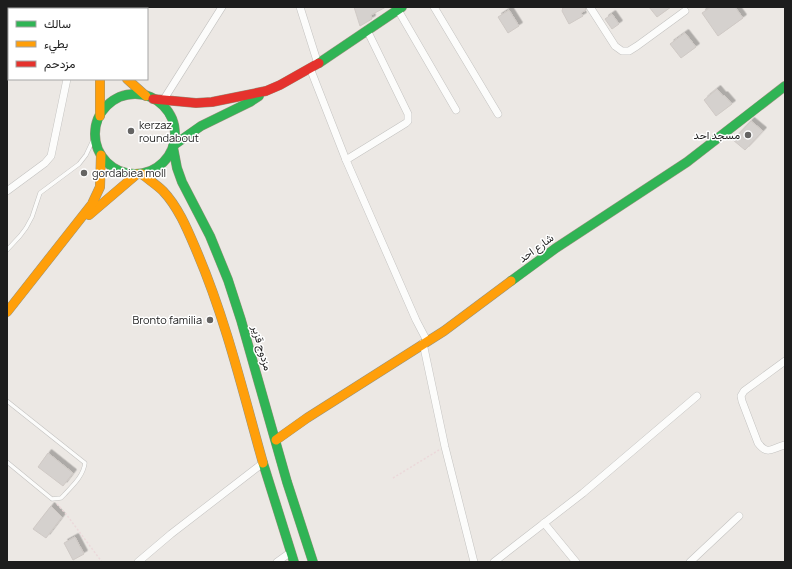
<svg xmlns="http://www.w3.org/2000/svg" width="792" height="569" viewBox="0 0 792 569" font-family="Manrope,Vazirmatn,sans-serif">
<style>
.building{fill:#d5d1ce;stroke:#cfc9c5;filter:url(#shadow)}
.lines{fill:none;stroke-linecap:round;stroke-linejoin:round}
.lane-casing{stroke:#c4c3c1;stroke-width:4.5}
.street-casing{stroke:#c4c3c1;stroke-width:8}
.fast-casing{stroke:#97927c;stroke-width:10}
.slow-casing{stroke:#97927c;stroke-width:10}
.jam-casing{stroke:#97927c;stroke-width:10}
.path{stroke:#ebd8da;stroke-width:1.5;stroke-dasharray:2 2;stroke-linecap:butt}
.lane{stroke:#fcfcfb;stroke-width:3.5}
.street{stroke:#fcfcfb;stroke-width:7}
.fast{stroke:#30b455;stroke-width:9}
.slow{stroke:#ff9f0a;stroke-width:9}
.jam{stroke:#e5322d;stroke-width:9}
.poi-dot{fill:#656463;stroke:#fff;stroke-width:1.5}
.labels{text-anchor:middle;stroke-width:3;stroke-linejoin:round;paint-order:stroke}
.poi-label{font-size:11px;fill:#1d1d1d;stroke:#fff;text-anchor:start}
.street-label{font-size:11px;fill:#1d1d1d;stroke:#fff}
</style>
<defs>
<filter id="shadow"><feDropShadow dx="3.5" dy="-3.5" stdDeviation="0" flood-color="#0004"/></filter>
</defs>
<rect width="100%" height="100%" fill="#ece8e4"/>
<!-- building -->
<g class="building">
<path d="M354,7H386L371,15L372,19L360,26Z"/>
<path d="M563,7H585L586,10L581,13L583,16L569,24L562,11Z"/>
<path d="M649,7H671L657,17Z"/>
<path d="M711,7H735L743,18L718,36L702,13Z"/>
<path d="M509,10L519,26L508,33L498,17Z"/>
<path d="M612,14L619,24L612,29L605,19Z"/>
<path d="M685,33L696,47L681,58L670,44Z"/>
<path d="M717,89L723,96L724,95L732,104L716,116L704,100Z"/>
<path d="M751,121L763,131L745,150L733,140Z"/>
<path d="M48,453L73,473L63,486L38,467Z"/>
<path d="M51,506L62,517L46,538L33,529Z"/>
<path d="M75,537L84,554L73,560L64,543Z"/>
</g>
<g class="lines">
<!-- lane casing -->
<g class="lane-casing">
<g id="lane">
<path d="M7,250L20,236L26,228L32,217L40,193L79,164L86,155L95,136"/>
<path d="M7,401L85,463C83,477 72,486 64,495L61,498L52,499L7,462"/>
</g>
</g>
<!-- street casing -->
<g class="street-casing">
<g id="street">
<path d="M300,7L318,64"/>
<path d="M434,7L498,114"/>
<path d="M590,7L615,46L622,51H629L637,46L685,11"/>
<path d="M398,10L456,110"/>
<path d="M7,28H9"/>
<path d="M7,40L9,39"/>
<path d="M310,68L346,160L416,320L427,341"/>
<path d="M164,99L222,7"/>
<path d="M346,160L406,123L408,121V114L367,30"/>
<path d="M7,191L45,163L51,156L67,79"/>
<path d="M423,343L445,447L474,562"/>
<path d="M785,361L744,391L741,396L742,401L758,443C768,456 772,448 785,445"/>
<path d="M544,523L576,562"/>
<path d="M138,562L171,534L263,463"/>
<path d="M277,562L291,552"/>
<path d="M494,562L583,493L697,396"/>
<path d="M690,562L739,516"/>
</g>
</g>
<!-- fast casing -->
<g class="fast-casing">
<g id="fast">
<path d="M319,63L402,7"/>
<circle cx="135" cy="134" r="40"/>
<path d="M174,145L201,126L250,102L259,96"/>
<path d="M173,147L177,168L182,182L210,236L228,280L241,320L287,482L313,562"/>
<path d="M511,281L556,248L687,162L785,86"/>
<path d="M263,463L294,562"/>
</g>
</g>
<!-- slow casing -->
<g class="slow-casing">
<g id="slow">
<path d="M100,79V116"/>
<path d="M127,79L146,96"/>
<path d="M142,174C149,180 157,185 163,191C179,208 188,231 197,252C226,320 243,392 263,463"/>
<path d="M89,215L137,174"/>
<path d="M7,312L92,204L100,187L101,155"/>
<path d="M276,440L307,418L444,331L511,281"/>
</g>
</g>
<!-- jam casing -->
<g class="jam-casing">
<g id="jam">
<path d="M85,9L86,7"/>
<path d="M153,99L196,103L212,102L266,91L280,85L319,63"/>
</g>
</g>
<!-- path -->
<g class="path">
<path d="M393,478L439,450"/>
<path d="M57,504L66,514L102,562"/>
</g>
<!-- lane -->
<use href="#lane" class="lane"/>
<!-- street -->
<use href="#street" class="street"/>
<!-- fast -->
<use href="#fast" class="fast"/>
<!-- slow -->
<use href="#slow" class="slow"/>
<!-- jam -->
<use href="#jam" class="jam"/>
</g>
<!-- markers -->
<g class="poi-dot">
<circle cx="131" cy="131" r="4"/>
<circle cx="748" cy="135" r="4"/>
<circle cx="84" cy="173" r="4"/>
<circle cx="210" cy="320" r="4"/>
</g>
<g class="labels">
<!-- poi labels -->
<g class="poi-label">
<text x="139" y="129">kerzaz<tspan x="139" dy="13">roundabout</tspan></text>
<text x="740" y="139" text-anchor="end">مسجد احد</text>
<text x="92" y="177">gordabiea moll</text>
<text x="202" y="324" text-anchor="end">Bronto familia</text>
</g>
<!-- street labels -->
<g class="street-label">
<text transform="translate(536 248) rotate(-36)" y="4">شارع احد</text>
<text transform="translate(262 348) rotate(74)" y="4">مزدوج قزير</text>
</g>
</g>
<!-- border -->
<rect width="792" height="569" fill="none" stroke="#1d1d1d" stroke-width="16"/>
<!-- legend -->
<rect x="8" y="8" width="140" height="72" fill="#ffffff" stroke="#a5a5a5"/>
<rect x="16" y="21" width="20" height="6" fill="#30b455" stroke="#a5a5a5"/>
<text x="44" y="28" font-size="12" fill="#1d1d1d">سالك</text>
<rect x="16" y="41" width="20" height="6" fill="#ff9f0a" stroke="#a5a5a5"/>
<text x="44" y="48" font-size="12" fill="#1d1d1d">بطيء</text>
<rect x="16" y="61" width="20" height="6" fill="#e5322d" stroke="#a5a5a5"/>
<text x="44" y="68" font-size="12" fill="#1d1d1d">مزدحم</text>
</svg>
